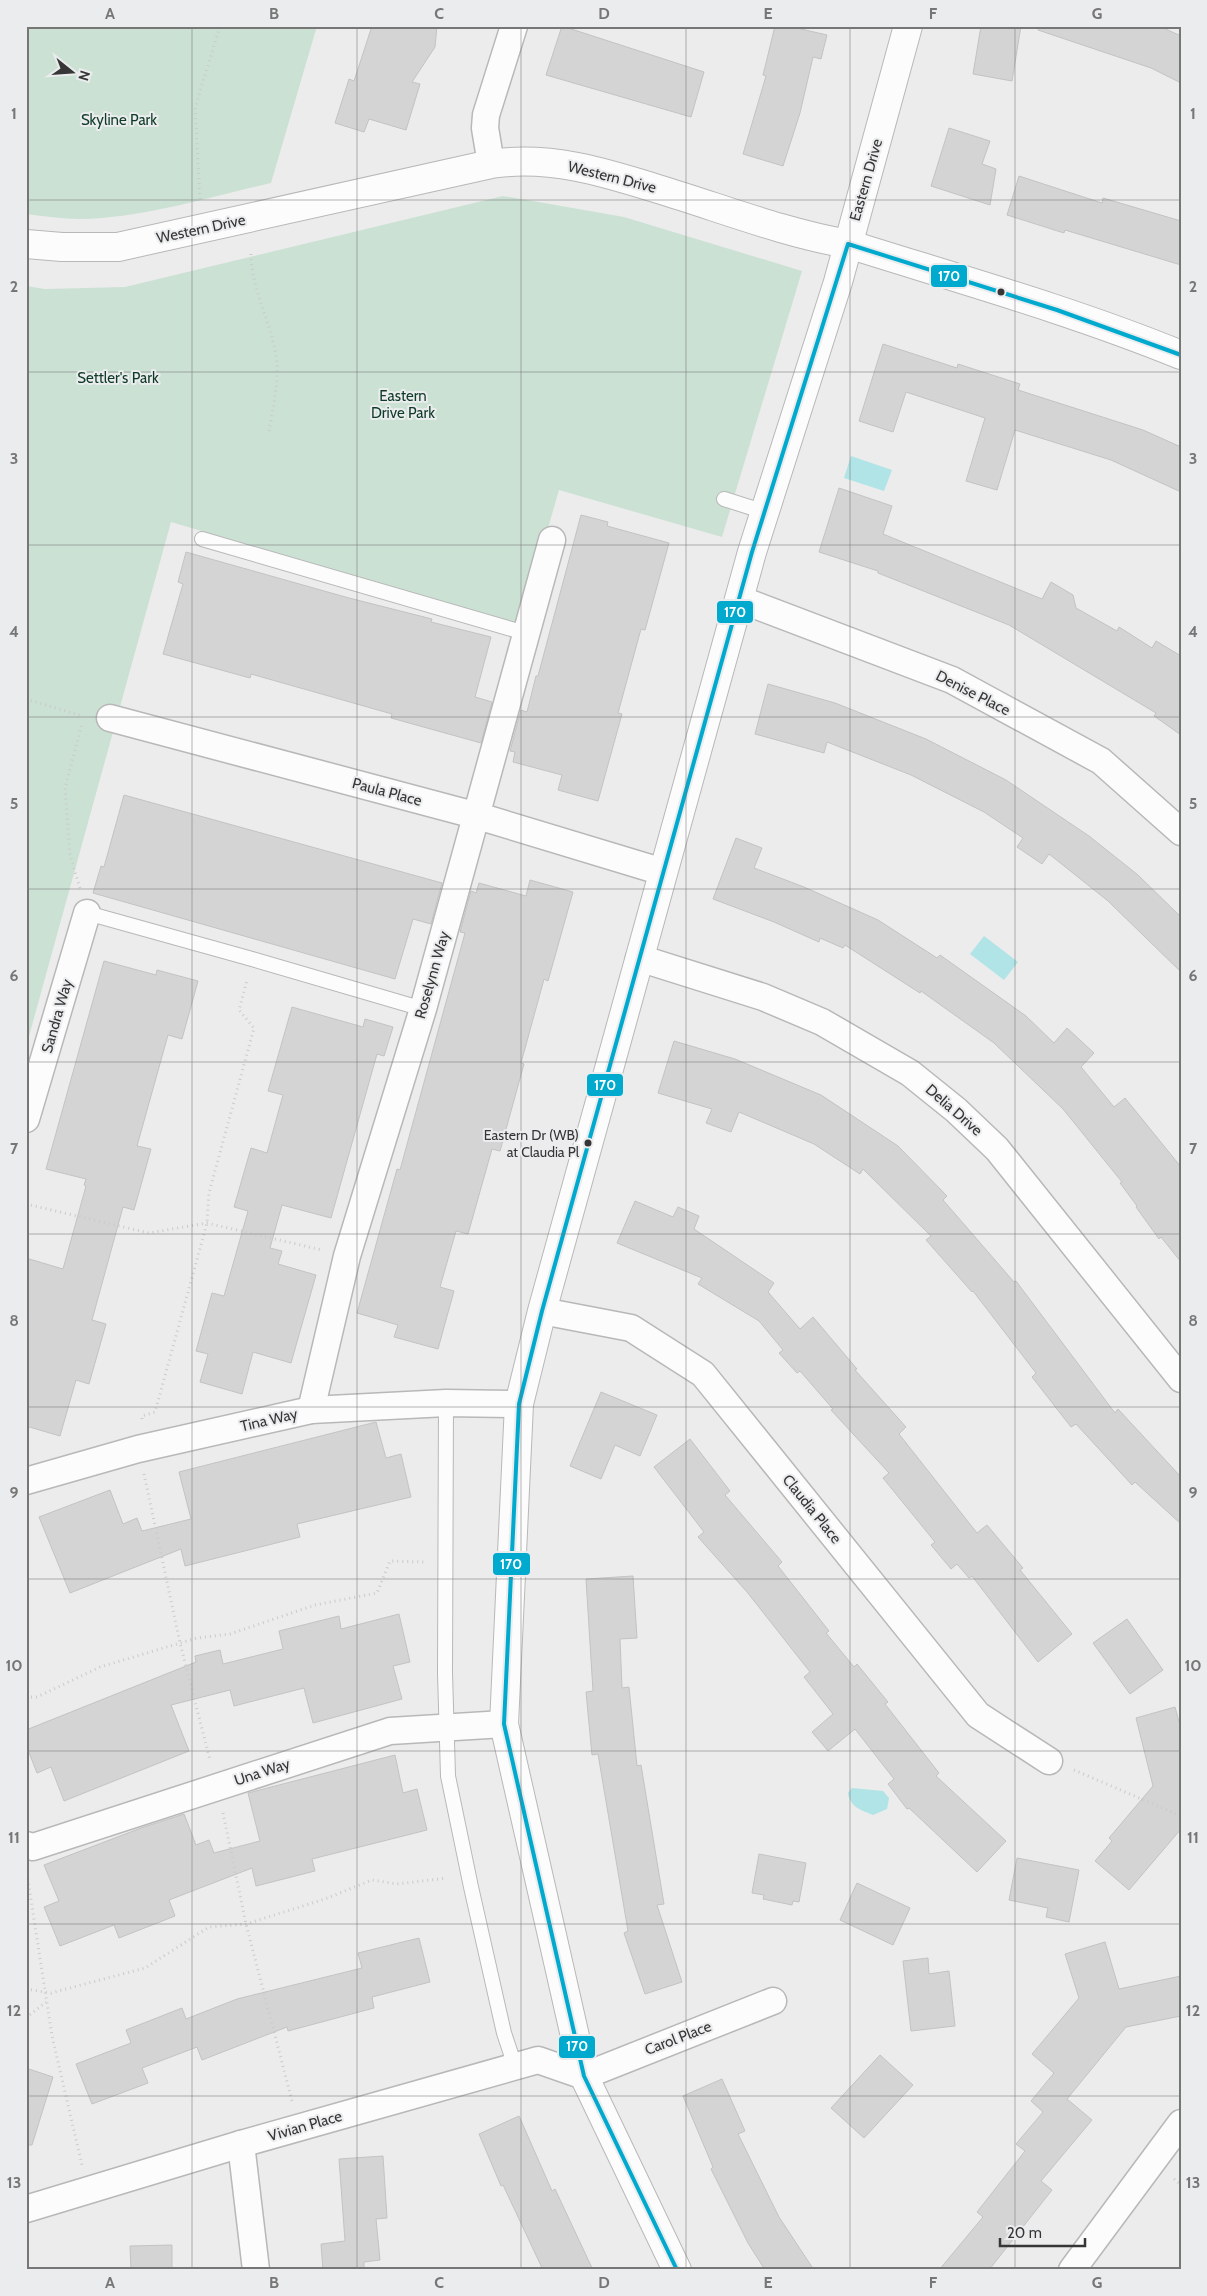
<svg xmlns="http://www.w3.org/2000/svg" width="1207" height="2296" viewBox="0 0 1207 2296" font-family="Cabin,sans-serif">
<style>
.green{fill:#cbe1d4}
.water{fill:#b1e4e6}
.building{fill:#d4d4d5;stroke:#c3c3c3}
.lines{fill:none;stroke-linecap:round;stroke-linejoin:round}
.service-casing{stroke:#b8b8b8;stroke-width:16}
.minor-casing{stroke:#b8b8b8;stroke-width:29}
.tertiary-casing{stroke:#b8b8b8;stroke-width:30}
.path{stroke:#cbcbcc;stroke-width:3;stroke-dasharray:1 4;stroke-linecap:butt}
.service{stroke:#fcfcfc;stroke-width:14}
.minor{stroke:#fcfcfc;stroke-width:26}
.tertiary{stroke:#fcfcfc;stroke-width:28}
.bus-1-casing{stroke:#ebeced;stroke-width:8}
.bus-1{stroke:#00a9ce;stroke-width:4}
.grid{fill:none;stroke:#767676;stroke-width:1;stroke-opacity:0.55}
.bus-dot{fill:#363637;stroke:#ebeced;stroke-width:2}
.labels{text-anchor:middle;stroke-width:4;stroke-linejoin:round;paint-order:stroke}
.bus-label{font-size:14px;fill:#363637;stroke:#ebeced;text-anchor:end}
.park-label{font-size:15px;fill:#0e3b27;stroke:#ebeced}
.street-label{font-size:15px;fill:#363637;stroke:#ebeced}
.line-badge{stroke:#ebeced;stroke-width:2}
.badge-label{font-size:14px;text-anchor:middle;font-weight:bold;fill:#fff}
.neatline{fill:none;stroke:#767676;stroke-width:2}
.grid-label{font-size:16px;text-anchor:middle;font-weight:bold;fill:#767676}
</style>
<rect width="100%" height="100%" fill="#ececec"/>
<!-- green -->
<g class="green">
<path d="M26,26H317L271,183C209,197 144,218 80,219C62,219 44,216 26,214Z"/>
<path d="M503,196L624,217L802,271L722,537L559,490L520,625L171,522L26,1047V286L45,289L125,287Z"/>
</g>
<!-- water -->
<g class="water">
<path d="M851,456L892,470L884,491L844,478Z"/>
<path d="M984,936L1018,962L1004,980L970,954Z"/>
<path d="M852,1788L883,1791L889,1798L887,1809L873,1815C861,1810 850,1807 848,1793Z"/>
</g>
<!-- building -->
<g class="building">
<path d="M372,26H437L435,47L412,82L420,84L406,130L369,119L364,132L335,123L349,79L354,81Z"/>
<path d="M562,26L704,72L691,117L546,75Z"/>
<path d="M775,26H788L827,35L821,59L813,57L800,113L783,166L743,154L766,76L763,75Z"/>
<path d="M981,26H1021L1012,81L973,74Z"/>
<path d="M1039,26H1159L1181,36V83L1151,68L1038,30Z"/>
<path d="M949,128L990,141L982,164L996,169L990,205L931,186Z"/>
<path d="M1019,176L1102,203L1103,198L1181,221V265L1065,230L1064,233L1007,215Z"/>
<path d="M883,344L957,368L958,364L1020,384L1018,390L1143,430L1181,447V492L1111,460L1015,430L997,490L966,481L985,418L906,392L893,432L859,421Z"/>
<path d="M839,488L892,506L883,534L1042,599L1051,582L1073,595L1076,608L1117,631L1119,627L1152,648L1156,641L1181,656V735L1154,716L1156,713L1009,625L878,573V571L819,552Z"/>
<path d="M581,515L608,522L607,526L669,543L645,630L641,629L618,713L622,714L598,801L558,790L562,775L513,762L515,752L510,751L521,710L527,712L536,676H538Z"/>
<path d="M186,552L349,598L432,619L431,622L491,637L475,697L492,702L481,743L391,718L392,714L251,674L250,678L163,654L183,584L178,582Z"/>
<path d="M768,684L835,703L926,739L1006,780L1089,836L1138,875L1181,917V972L1108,901L1049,854L1042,864L1017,847L1023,838L984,812L911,775L827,742L824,753L755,734Z"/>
<path d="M124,795L442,883L431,924L413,919L395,979L93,893L101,866L104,867Z"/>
<path d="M736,838L762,848L754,868L804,887L878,920L937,958L940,955L1026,1016L1054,1043L1067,1028L1094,1053L1081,1067L1114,1107L1125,1098L1181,1167V1262L1161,1237L1159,1239L1136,1207L1137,1206L1120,1183L1122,1182L1063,1109L994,1043L921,991L920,993L845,945L843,948L820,938L819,942L774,922L713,899Z"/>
<path d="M530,880L573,892L548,981L544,979L521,1063L524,1064L500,1151L492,1149L468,1234L456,1231L440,1287L454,1291L438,1349L394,1337L398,1325L357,1313L397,1169L400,1170L465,933L460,932L471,891L476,893L479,883L526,896Z"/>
<path d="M104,961L156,975L157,970L198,981L182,1039L168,1035L137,1146L151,1149L134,1210L123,1207L92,1320L106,1324L89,1384L76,1380L60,1436L26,1426V1258L63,1269L86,1186L84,1185L86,1179L46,1169Z"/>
<path d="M292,1007L363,1027L365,1019L393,1027L384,1056L377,1054L331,1218L282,1205L270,1248L282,1251L278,1264L316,1275L291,1363L253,1352L242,1394L200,1382L208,1354L196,1351L212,1293L224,1296L248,1211L234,1207L251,1148L267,1153L283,1095L268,1091Z"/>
<path d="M674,1041L735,1059L821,1095L898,1146L947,1196L943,1200L1014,1282L1016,1281L1115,1413L1118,1409L1181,1477V1524L1135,1482L1132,1485L1076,1424L1071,1427L1032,1377L1036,1373L973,1291L972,1292L926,1240L931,1236L863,1169L860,1174L814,1144L739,1112L731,1132L706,1123L712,1109L658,1093Z"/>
<path d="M635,1201L673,1217L678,1207L699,1216L694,1229L774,1283L768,1292L800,1329L813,1317L857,1369L855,1370L906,1427L899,1434L977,1533L987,1525L1023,1568L1020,1570L1072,1634L1038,1662L972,1576L969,1578L957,1564L951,1569L931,1545L935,1542L883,1478L889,1473L831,1410L833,1409L800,1371L797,1373L779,1353L783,1350L759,1321L698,1284L702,1278L617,1243Z"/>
<path d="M601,1392L657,1415L640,1456L615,1445L601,1479L570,1466Z"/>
<path d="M376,1422L386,1458L401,1454L411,1497L297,1524L300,1537L185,1566L181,1549L70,1593L39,1517L110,1490L123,1524L137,1518L142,1531L191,1519L179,1472Z"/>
<path d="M690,1439L730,1491L725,1495L782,1562L778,1566L829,1631L826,1633L854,1667L857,1664L888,1702L885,1704L939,1773L936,1776L1006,1841L977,1872L909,1808L907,1809L888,1784L894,1779L855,1729L828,1751L812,1732L833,1714L804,1677L810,1672L747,1592L698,1537L704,1532L654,1467Z"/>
<path d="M633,1576L637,1638L620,1639L622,1688L629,1687L637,1766L641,1765L664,1904L657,1905L682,1982L645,1994L624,1933L628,1931L598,1754L592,1755L586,1692L593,1691L586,1579Z"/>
<path d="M399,1614L410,1662L393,1666L402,1699L313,1723L304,1688L234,1706L230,1690L171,1705L189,1751L64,1801L51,1767L37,1773L26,1745V1730L196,1662L195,1656L220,1650L223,1664L283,1649L279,1631L339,1616L341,1629Z"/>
<path d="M1127,1619L1163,1670L1130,1694L1093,1643Z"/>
<path d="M1175,1707L1181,1729V1829L1129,1890L1095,1861L1112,1841L1109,1838L1153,1786L1136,1718Z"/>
<path d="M395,1755L403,1793L417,1789L427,1830L312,1859L315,1871L256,1886L252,1868L169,1900L175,1916L119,1938L114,1925L60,1946L44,1907L59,1901L44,1865L141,1828L184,1814L196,1845L209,1840L214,1853L260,1841L248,1793Z"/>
<path d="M759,1854L806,1863L799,1902L793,1901L792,1905L763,1899L764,1895L752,1893Z"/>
<path d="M1017,1858L1079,1870L1069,1922L1046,1917L1048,1908L1009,1900Z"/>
<path d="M857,1883L910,1908L893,1945L840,1920Z"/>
<path d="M419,1938L430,1982L372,1997L374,2008L288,2031L287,2027L202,2060L197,2047L142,2068L148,2083L92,2104L76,2064L131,2043L126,2030L182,2008L186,2019L237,1999L362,1968L358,1953Z"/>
<path d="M1105,1942L1119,1989L1181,1976V2016L1126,2027L1067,2099L1092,2120L1041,2181L1052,2190L989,2270H939L983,2217L977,2212L1025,2151L1016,2144L1043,2112L1031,2101L1054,2073L1032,2054L1079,1998L1065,1954Z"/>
<path d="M928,1958L929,1974L949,1971L955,2026L911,2031L903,1961Z"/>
<path d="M880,2055L913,2085L864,2138L831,2108Z"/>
<path d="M26,2068L53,2077L32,2145H26Z"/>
<path d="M722,2079L745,2131L738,2134L779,2217L814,2270H765L748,2243L711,2169L713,2167L683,2096Z"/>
<path d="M519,2116L552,2191L555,2189L593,2270H543L503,2185L501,2186L479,2134Z"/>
<path d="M383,2156L387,2218L376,2219L380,2260L364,2262V2270H323L321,2244L345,2241L339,2159Z"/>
<path d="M172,2245V2270H131L130,2246Z"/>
</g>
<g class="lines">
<!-- service casing -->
<g class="service-casing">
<g id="service">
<path d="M724,499L765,512"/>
<path d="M202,539L525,633"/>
<path d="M87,913L252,959L423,1009"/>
<path d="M446,1403L445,1673L448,1776L471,1887L504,2033L515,2066"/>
</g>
</g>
<!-- minor casing -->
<g class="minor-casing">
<g id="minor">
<path d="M491,164L485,128L486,115L514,26"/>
<path d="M739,599L952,680L1101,761L1181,832"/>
<path d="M110,718L478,816L663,872"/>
<path d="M639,958L763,997L822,1022L910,1073L956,1110L997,1149L1181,1379"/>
<path d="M26,1119L87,913"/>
<path d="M542,1311L631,1328L703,1374L978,1715L1049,1761"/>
<path d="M311,1410L347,1256L423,1009L552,540"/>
<path d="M26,1481L138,1449L311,1410L446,1403L519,1404"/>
<path d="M26,1845L33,1847L390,1731L504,1724"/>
<path d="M241,2144L256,2270"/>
<path d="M26,2209L241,2144L538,2060L584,2076L773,2001"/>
<path d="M1072,2270L1181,2123"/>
</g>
</g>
<!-- tertiary casing -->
<g class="tertiary-casing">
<g id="tertiary">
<path d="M26,244L62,247H118L491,164C549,155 604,172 658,189C721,208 784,233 848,244C959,279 1073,311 1181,355"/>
<path d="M677,2270L584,2076L504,1724L519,1404L542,1311L752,552L838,282L908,26"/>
</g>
</g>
<!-- path -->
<g class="path">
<path d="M200,199L195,108L220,26"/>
<path d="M251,254C252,291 270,320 276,355C280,380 273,407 269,431"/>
<path d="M26,699L82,716"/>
<path d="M80,888L70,856L65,788L82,724"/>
<path d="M26,1204L149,1233L207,1223L322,1250"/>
<path d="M142,1419V1416L155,1412L207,1223L209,1193L254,1028L239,1010L247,980"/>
<path d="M144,1474L180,1643L210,1760"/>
<path d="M26,1697H37L100,1667L197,1638L230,1634L315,1605L377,1593L390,1561L424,1562"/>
<path d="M1074,1770L1181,1816"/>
<path d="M223,1813L246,1924L292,2101"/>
<path d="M27,1874L52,2036L82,2165"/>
<path d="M26,1989L51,1993L145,1968L209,1927L246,1924L325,1899L372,1880L397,1884L447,1878"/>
<path d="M26,2018L46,2002"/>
<path d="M1174,2179L1181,2185"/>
</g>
<!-- service -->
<use href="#service" class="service"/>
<!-- minor -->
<use href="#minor" class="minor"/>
<!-- tertiary -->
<use href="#tertiary" class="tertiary"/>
<!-- bus-1 casing -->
<g class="bus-1-casing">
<path id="bus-1" d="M677,2270L584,2076L504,1724L519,1404L542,1311L752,552L848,244L1057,310L1181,355"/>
</g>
<!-- bus-1 -->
<use href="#bus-1" class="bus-1"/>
</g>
<!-- grid -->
<path class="grid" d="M192,26V2270M357,26V2270M521,26V2270M686,26V2270M850,26V2270M1015,26V2270M26,200H1181M26,372H1181M26,545H1181M26,717H1181M26,889H1181M26,1062H1181M26,1234H1181M26,1407H1181M26,1579H1181M26,1751H1181M26,1924H1181M26,2096H1181"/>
<!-- markers -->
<g class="bus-dot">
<circle cx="1001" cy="292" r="4.5"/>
<circle cx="588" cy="1143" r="4.5"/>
</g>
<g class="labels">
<!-- bus labels -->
<g class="bus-label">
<text x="579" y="1140">Eastern Dr (WB)<tspan x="579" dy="17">at Claudia Pl</tspan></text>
</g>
<!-- park labels -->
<g class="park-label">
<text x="119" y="125">Skyline Park</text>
<text x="118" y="383">Settler's Park</text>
<text x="403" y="401">Eastern<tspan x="403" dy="17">Drive Park</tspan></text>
</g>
<!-- street labels -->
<g class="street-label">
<text transform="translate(612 177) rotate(14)" y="5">Western Drive</text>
<text transform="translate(866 180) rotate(-74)" y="5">Eastern Drive</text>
<text transform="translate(201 229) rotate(-12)" y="5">Western Drive</text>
<text transform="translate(973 693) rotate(27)" y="5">Denise Place</text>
<text transform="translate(387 792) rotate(15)" y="5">Paula Place</text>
<text transform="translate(432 975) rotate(-74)" y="5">Roselynn Way</text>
<text transform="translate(57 1016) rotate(-74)" y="5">Sandra Way</text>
<text transform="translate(954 1110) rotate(41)" y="5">Delia Drive</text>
<text transform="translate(269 1420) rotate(-13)" y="5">Tina Way</text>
<text transform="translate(812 1509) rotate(51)" y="5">Claudia Place</text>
<text transform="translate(262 1772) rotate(-18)" y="5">Una Way</text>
<text transform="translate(678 2038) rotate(-21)" y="5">Carol Place</text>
<text transform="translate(305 2126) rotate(-16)" y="5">Vivian Place</text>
</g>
</g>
<g class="line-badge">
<rect x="930" y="264" width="38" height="24" rx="5" fill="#00a9ce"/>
<rect x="716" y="600" width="38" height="24" rx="5" fill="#00a9ce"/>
<rect x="586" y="1073" width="38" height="24" rx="5" fill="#00a9ce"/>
<rect x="492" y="1552" width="39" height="24" rx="5" fill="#00a9ce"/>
<rect x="558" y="2035" width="38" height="24" rx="5" fill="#00a9ce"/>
</g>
<g class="badge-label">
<text x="949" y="281">170</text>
<text x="735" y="617">170</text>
<text x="605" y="1090">170</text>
<text x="511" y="1569">170</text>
<text x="577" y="2051">170</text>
</g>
<!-- border -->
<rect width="1207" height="2296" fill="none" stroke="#ebeced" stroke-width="55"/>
<!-- north arrow -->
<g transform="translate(72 72) rotate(107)" stroke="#ebeced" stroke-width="4" paint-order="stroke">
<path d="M0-4L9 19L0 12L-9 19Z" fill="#363637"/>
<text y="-8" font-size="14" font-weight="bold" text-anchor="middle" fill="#363637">N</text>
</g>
<!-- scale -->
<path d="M1000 2238v8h85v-8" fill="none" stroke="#363637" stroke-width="2.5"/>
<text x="1007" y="2238" font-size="15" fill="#363637" stroke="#ebeced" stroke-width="4" paint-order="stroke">20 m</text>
<rect x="28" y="28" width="1152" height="2240" class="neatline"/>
<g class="grid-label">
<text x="110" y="19">A</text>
<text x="274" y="19">B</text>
<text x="439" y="19">C</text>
<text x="604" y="19">D</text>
<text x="768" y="19">E</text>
<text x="933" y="19">F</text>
<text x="1097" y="19">G</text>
<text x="14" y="119">1</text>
<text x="1193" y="119">1</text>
<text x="14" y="292">2</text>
<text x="1193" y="292">2</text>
<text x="14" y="464">3</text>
<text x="1193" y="464">3</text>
<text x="14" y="637">4</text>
<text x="1193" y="637">4</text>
<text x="14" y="809">5</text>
<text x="1193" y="809">5</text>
<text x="14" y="981">6</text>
<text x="1193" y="981">6</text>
<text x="14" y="1154">7</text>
<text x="1193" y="1154">7</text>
<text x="14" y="1326">8</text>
<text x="1193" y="1326">8</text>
<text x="14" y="1498">9</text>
<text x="1193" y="1498">9</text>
<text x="14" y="1671">10</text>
<text x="1193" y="1671">10</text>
<text x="14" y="1843">11</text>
<text x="1193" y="1843">11</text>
<text x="14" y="2016">12</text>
<text x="1193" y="2016">12</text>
<text x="14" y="2188">13</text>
<text x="1193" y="2188">13</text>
<text x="110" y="2288">A</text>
<text x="274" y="2288">B</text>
<text x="439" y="2288">C</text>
<text x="604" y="2288">D</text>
<text x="768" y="2288">E</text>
<text x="933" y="2288">F</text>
<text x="1097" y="2288">G</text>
</g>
</svg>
